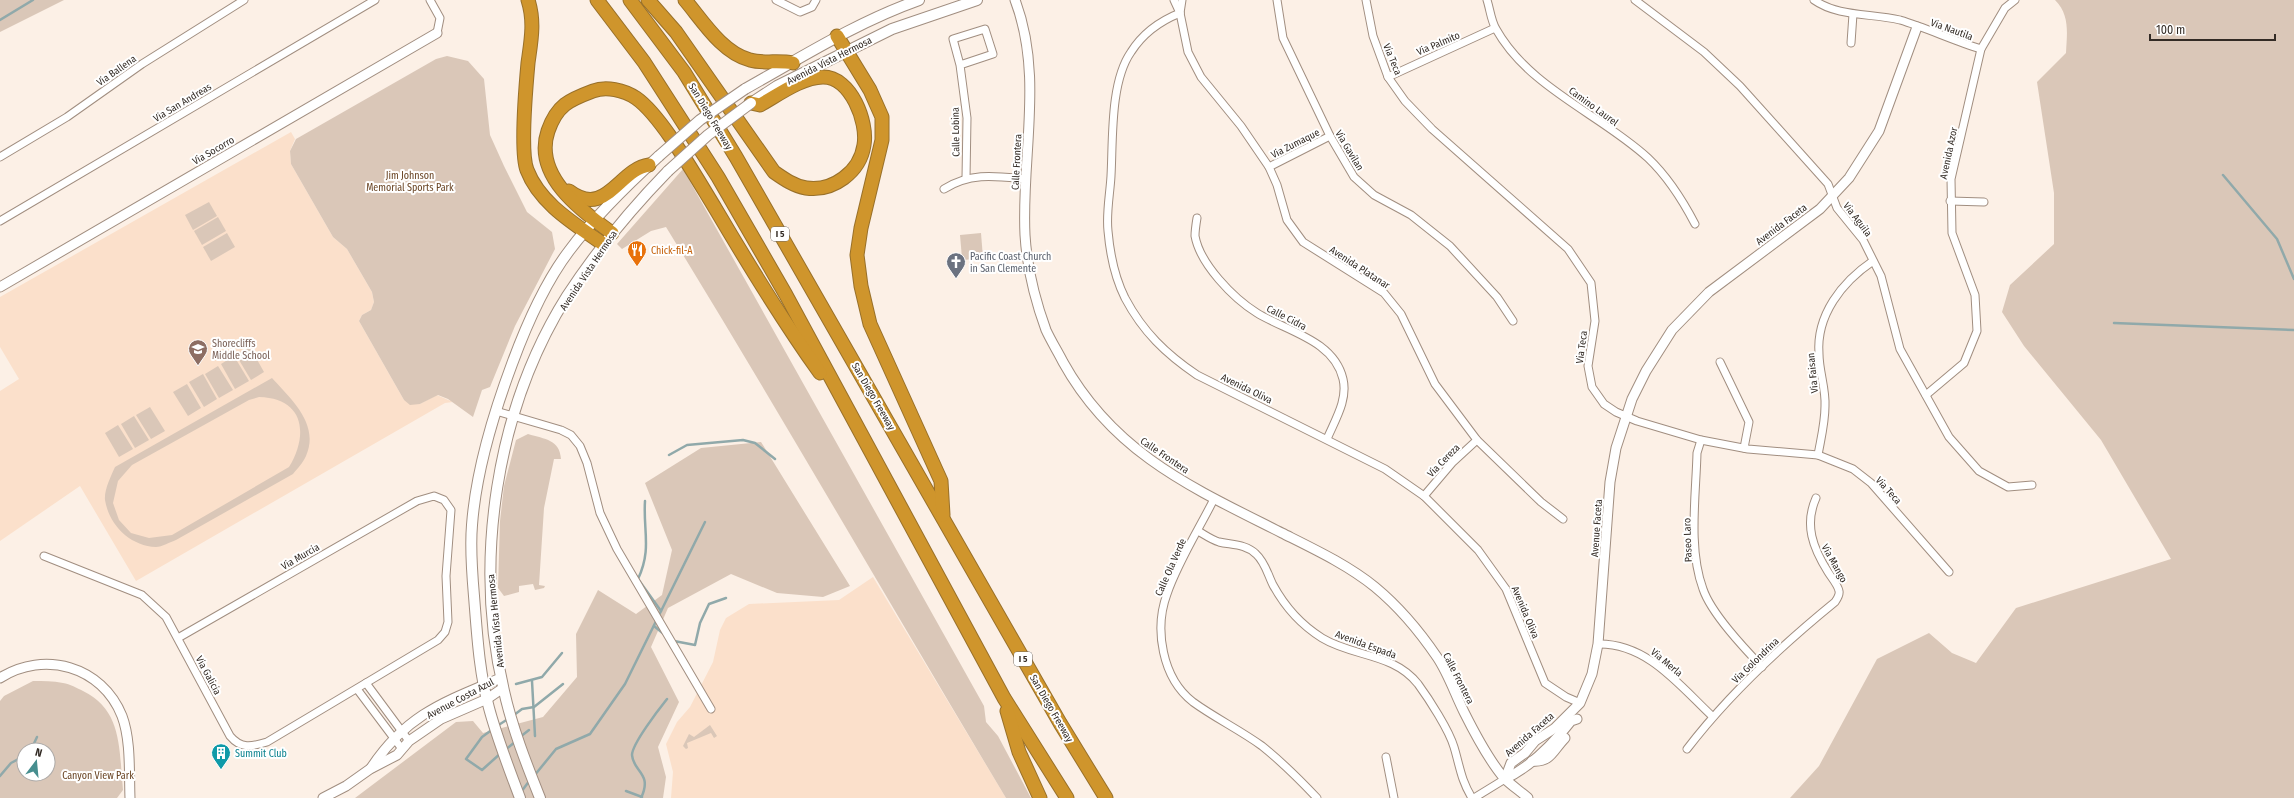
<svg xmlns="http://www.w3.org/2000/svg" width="2294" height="798" viewBox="0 0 2294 798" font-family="'Fira Sans Condensed',sans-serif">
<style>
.built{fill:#fbe0cb}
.green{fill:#dac7b8;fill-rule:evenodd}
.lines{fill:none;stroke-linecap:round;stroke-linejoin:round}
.stream{stroke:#90a9aa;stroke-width:2.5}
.minor-casing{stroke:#a18e80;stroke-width:9}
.tertiary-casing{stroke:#a18e80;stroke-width:11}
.secondary-casing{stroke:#a18e80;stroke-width:12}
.motorway-casing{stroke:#98702a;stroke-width:15}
.minor{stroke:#fff;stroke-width:7}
.tertiary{stroke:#fff;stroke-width:9}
.secondary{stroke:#fff;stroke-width:10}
.motorway{stroke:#cf952c;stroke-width:13}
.secondary-bridge-casing{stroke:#a18e80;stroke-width:12;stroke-linecap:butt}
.secondary-bridge{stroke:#fff;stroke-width:10}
.labels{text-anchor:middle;stroke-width:4;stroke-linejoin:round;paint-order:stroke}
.shield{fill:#fff;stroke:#706b66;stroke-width:1}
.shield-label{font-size:9px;font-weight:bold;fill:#332b25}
.street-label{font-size:10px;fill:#332b25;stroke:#fff}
.park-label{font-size:10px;fill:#684221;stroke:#fff}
.food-label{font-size:10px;fill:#c56008;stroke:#fff;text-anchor:start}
.worship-label{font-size:10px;fill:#5b616d;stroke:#fff;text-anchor:start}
.education-label{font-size:10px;fill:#785e54;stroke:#fff;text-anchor:start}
.culture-label{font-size:10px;fill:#0d838f;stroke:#fff;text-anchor:start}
</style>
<rect width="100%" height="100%" fill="#fcf0e6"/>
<!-- built -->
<g class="built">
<path d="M291,132L295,139L290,151L291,164L333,237L347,249L372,292L374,302L371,310L362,315L359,321L404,400L420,404L437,395L453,402L445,403L136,581L80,486L0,541V391L19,379L0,347V297Z"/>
<path d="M873,577L1006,798H671L673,772L666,744L677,722L690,707L713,662L720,630L726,618L749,604L839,600Z"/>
</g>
<!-- green -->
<g class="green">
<path d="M0,0H64L0,32Z"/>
<path d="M2055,0H2294V798H1790L1819,766L1877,659L1929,633L1952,653L1976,663L2016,608L2171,559L2101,440L2024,346L2002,312L2010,285L2054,244V193L2037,82L2066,53C2067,33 2070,15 2055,0Z"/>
<path d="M447,56L468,61L484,79L490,135L504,166L527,212L552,232L555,249L515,326L490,387L482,390L473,417L448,399L438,395L420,404L410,405L404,400L359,321L362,315L371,310L374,302L372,292L347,249L333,237L291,164L290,151L296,139L436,59Z"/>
<path d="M683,169L984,706L986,722L998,736L1031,798H1006C892,608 782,416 666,227L651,231L622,249L617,244Z"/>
<path d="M209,202L217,216L193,230L185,215Z"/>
<path d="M218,217L226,231L202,245L194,231Z"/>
<path d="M227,233L235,247L211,261L203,247Z"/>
<path d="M981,233L983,258L964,260L962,258L960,235Z"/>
<path d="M250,347L264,372L251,380L236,355Z"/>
<path d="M234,356L249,381L235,389L221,364Z"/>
<path d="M218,366L233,390L219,398L205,374Z"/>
<path d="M203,374L217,399L204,407L189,382Z"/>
<path d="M272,378C291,399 320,424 306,456C303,463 297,469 293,474L176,540C170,542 162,547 156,547C130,546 109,525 105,500C104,490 111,476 115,467ZM259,397C304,398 309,434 289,467L172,535L149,538L131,533L119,520L113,503L118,481L132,465L249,400Z"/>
<path d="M187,384L201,408L188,416L173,392Z"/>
<path d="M150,407L165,431L151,439L136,415Z"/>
<path d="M134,416L149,440L135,448L121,424Z"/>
<path d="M118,425L133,449L119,457L105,433Z"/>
<path d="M528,434C545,439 560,440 561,459H554L544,508L539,585L545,586L544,588L535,590L533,584L519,586V592L504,596L498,588L500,521L504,486L516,440Z"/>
<path d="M761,442L850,586L823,597L777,593L731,574L668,608L651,647L679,702L658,747L666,777L663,798H355L456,722L473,721L483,733L543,717L577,677L576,634L598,590L636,614L662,595L672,550L645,483L701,448Z"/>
<path d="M33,681C43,681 53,681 63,683C70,684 77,688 83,691C123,710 119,751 123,790L117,798H0V701L4,696ZM24,750H48V774H24Z"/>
<path d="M710,725L717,736L714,738L711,733L687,743L688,748L686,749L683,746L689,734L694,737Z"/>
</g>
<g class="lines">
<!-- stream -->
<g class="stream">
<path d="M0,20L33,0"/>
<path d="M2223,175L2277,239L2294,279"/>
<path d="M2114,323L2294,330"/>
<path d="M669,455L687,445L743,440L755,443L775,459"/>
<path d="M645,501C643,531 652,549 638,579L661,611"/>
<path d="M654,626L665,635"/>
<path d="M674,641L695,645L700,623L709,604L726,598"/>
<path d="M532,681L535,736"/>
<path d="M516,684L542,677L562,653"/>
<path d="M514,715L522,709L534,707L563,684"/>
<path d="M497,726L508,719"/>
<path d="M493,729L482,737L466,759L482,770L501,753"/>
<path d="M520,737L529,730"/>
<path d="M31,750L37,737"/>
<path d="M505,750L515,742"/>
<path d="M0,776L11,763L24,756"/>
<path d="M534,776L556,749L590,734L625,684L705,522"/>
<path d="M626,791L642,797"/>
<path d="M521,792L530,780"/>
<path d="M641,798C653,773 633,772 632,755C632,744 659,709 667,699"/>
</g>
<!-- minor casing -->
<g class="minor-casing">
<g id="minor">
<path d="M430,0L440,18L437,33"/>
<path d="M776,0L800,12L812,7L816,0"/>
<path d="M1174,0L1180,13L1188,52L1201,77L1241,126L1269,167L1277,185L1287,220L1303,242L1384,293L1401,314L1435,384L1477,440L1541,502L1563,519"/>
<path d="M1277,0L1283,38L1330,136L1354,177L1374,195L1411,215L1450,246L1497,297L1513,321"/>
<path d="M1366,0L1373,36L1388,77L1405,101L1432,129L1568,249L1591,283L1595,321L1588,366L1592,387L1604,404L1616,412L1637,421L1701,440L1748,449L1818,455L1853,469L1871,483L1949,572"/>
<path d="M1487,0C1490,9 1491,21 1496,29C1529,88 1600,114 1648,158C1668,177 1682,199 1695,224"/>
<path d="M1635,0L1704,52L1740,86L1828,184L1837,208L1863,240L1881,276L1900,349L1949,437L1979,471L2008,487L2032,485"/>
<path d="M1814,0C1838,17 1871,13 1900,20C1927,28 1954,41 1981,49"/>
<path d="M1180,13C1160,21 1143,33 1131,52C1110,82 1113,140 1111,176C1110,194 1106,213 1108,231C1110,254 1115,278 1125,298C1143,332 1166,354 1197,375L1385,469L1424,496L1478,550L1506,589L1545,683L1566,697L1580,703"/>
<path d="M1180,13L1182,0"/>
<path d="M1851,43L1853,14"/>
<path d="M960,65L993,54L985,29L953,39L960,65L967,118L966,178"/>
<path d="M1388,77L1495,28"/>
<path d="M0,157L67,117L142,64L244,0"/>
<path d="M1269,167L1330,136"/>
<path d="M944,189C970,172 996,176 1026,179"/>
<path d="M1950,201L1984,202"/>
<path d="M1197,218C1196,224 1195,231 1195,236C1200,264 1233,298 1257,313C1286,331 1334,340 1343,379C1348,400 1335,420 1327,439"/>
<path d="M0,221L375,0"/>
<path d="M1720,362L1749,422L1744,448"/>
<path d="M1926,395L1964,363L1977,331L1975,295L1952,233L1951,179L1981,49L2005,8L2015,0"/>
<path d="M496,411L561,430L571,435L580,446L587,463L600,513L617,549L711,709"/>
<path d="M1701,440L1697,453C1696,495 1688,549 1703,589C1711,613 1744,648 1762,667"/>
<path d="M1818,455C1821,438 1825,423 1825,406C1826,389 1819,371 1819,354C1816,315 1842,282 1873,261"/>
<path d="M1424,496L1452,463L1477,440"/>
<path d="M1214,499C1199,529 1178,562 1167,594C1154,629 1162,678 1193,702C1215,718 1240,730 1262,746C1282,762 1300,780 1317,798"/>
<path d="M1198,531C1205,535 1212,540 1219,542C1232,545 1246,544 1256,554C1265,562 1268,575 1273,585C1285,607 1301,625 1322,638C1353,657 1394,653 1418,684C1429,699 1449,730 1454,747C1460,767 1461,780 1472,798"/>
<path d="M44,556L142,595L166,617L230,736C241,749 251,747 267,742L438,640L445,632L448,622L446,576L451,510L444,500L434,496L417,501L178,638"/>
<path d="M1598,644C1647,643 1679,685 1712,716"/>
<path d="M366,683L409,741"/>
<path d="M357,689L402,749"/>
<path d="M1687,749C1729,694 1781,646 1835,602C1837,599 1840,595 1839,591C1838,585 1831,577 1828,572C1813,548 1804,525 1816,498"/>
<path d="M1386,757L1394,798"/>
<path d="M1474,798L1505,779"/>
</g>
</g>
<!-- tertiary casing -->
<g class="tertiary-casing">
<g id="tertiary">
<path d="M1015,0C1044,76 1021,157 1025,235C1027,268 1035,300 1046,330C1051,341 1058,352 1063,362C1114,454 1193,488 1282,533C1314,549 1348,565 1375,587C1398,606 1420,632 1437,657C1448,673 1455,694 1464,712C1475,734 1488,759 1504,778C1511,785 1520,791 1528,798"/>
<path d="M0,287L437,33"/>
<path d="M0,678C44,650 102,666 122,716C131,740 129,772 130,798"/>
<path d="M1532,761C1551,763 1553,750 1565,738"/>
<path d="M371,768C407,714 444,702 501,678"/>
<path d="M1505,779L1511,763L1525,753L1535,741L1555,728L1580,703L1592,674L1598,644L1610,482L1616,448L1632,399L1646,371L1672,330L1709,292L1820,209L1849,178L1879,131L1917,27"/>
<path d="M1505,779C1532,766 1553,744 1571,721L1577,719"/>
<path d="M323,798L346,786L370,769L397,755L409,741L441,719L487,699L503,688"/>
</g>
</g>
<!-- secondary casing -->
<g class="secondary-casing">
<g id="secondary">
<path d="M745,89C802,57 857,22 919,0"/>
<path d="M751,103L777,86L892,29L977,0"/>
<path d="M520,798C509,769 497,738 489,708C479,672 477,633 474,596C472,573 470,548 472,525C476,471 493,415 512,364C526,326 544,284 569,251C595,216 627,185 659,156"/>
<path d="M540,798C526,763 512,727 504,691C473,561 496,409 567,296C597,250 630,210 668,171"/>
</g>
</g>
<!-- motorway casing -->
<g class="motorway-casing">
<g id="motorway">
<path d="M528,0C535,22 531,41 528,63C526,85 520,152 527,170C540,204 575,224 603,244"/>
<path d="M597,0L644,62L718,177L786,295L1004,698L1067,798"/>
<path d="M630,0L684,72L736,157L1060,723L1106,798"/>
<path d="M648,0L676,32L774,172C784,179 794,186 806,188C833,192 860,172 864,145C868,122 851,77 823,77C802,77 778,95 760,105L751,103"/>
<path d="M685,0C702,20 722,53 750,60C764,64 778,60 793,63"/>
<path d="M837,36L870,90L882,117V140L861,228L857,255L861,286L870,324L941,481L943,515"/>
<path d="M569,191C606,219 619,169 649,165"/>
<path d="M612,233C580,210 533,175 548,131C557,105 569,100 593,91C606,86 624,90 636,98C662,116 697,179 715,208C748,264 782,320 820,373"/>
<path d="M1007,711L1019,752L1040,798"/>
</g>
</g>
<!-- minor -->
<use href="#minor" class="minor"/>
<!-- tertiary -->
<use href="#tertiary" class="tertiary"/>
<!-- secondary -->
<use href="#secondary" class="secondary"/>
<!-- motorway -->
<use href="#motorway" class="motorway"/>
<!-- secondary-bridge casing -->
<g class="secondary-bridge-casing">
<g id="secondary-bridge">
<path d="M659,156L700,120L745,89"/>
<path d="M668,171L708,135L751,103"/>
</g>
</g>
<!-- secondary-bridge -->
<use href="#secondary-bridge" class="secondary-bridge"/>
</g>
<!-- icons -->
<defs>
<g id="restaurant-pin" transform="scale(1)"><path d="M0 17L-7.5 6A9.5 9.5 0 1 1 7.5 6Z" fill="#e8710a" stroke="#fff"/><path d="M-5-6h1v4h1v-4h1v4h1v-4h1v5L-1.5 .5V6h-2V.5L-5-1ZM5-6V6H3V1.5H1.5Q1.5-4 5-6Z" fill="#fff"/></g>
<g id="church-pin" transform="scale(1)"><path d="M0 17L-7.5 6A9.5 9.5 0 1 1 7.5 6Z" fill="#6b7280" stroke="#fff"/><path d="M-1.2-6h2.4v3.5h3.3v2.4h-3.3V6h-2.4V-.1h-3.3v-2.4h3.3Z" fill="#fff"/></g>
<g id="school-pin" transform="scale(1)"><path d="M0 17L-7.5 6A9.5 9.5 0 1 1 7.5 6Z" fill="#8d6e63" stroke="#fff"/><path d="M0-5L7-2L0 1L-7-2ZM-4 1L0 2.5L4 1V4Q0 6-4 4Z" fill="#fff"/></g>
<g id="building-pin" transform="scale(1)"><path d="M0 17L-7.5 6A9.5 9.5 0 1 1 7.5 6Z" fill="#0f9aa8" stroke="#fff"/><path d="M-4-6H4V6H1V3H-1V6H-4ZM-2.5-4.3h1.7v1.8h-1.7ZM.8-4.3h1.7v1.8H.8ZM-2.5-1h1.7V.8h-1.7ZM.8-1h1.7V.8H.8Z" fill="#fff"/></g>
</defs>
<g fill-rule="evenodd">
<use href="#restaurant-pin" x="637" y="250"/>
<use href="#church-pin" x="956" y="262"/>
<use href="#school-pin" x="198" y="349"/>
<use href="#building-pin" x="221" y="753"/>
</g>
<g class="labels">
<!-- shield labels -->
<g class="shield">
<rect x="771" y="227" width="18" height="14" rx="3"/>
<rect x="1014" y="652" width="18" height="14" rx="3"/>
</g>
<g class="shield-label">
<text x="780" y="237">I 5</text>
<text x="1023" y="662">I 5</text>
</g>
<!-- street labels -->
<g class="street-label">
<text transform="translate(1952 29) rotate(20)" y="4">Via Nautila</text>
<text transform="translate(1438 43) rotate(-23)" y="4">Via Palmito</text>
<text transform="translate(1393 59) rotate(68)" y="4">Via Teca</text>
<text transform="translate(829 60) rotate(-27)" y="4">Avenida Vista Hermosa</text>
<text transform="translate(116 70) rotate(-35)" y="4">Via Ballena</text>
<text transform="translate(182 102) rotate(-31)" y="4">Via San Andreas</text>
<text transform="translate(1594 106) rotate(36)" y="4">Camino Laurel</text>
<text transform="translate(711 116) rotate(59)" y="4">San Diego Freeway</text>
<text transform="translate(955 132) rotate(-91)" y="4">Calle Lobina</text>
<text transform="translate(1295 143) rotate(-27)" y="4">Via Zumaque</text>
<text transform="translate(213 150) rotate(-30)" y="4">Via Socorro</text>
<text transform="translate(1350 150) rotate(59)" y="4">Via Gavilan</text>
<text transform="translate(1948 153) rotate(-78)" y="4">Avenida Azor</text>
<text transform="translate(1016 162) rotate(-87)" y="4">Calle Frontera</text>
<text transform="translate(1858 219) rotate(53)" y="4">Via Aguila</text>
<text transform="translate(1781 224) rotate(-37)" y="4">Avenida Faceta</text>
<text transform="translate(1360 267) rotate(33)" y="4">Avenida Platanar</text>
<text transform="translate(588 270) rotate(-56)" y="4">Avenida Vista Hermosa</text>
<text transform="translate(1287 317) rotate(27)" y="4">Calle Cidra</text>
<text transform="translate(1581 347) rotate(-82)" y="4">Via Teca</text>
<text transform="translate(1812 373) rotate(-96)" y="4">Via Faisan</text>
<text transform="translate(1247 388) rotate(26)" y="4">Avenida Oliva</text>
<text transform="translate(874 396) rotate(60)" y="4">San Diego Freeway</text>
<text transform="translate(1165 455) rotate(34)" y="4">Calle Frontera</text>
<text transform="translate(1443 460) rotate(-46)" y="4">Via Cereza</text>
<text transform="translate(1889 490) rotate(48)" y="4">Via Teca</text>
<text transform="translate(1596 528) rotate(-86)" y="4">Avenue Faceta</text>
<text transform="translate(1687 540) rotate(-92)" y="4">Paseo Laro</text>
<text transform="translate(300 556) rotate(-30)" y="4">Via Murcia</text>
<text transform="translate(1835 563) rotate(61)" y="4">Via Mango</text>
<text transform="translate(1170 567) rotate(-66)" y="4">Calle Ola Verde</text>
<text transform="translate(1526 612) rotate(67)" y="4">Avenida Oliva</text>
<text transform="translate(495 621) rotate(-96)" y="4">Avenida Vista Hermosa</text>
<text transform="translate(1366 644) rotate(20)" y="4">Avenida Espada</text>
<text transform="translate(1755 660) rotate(-44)" y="4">Via Golondrina</text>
<text transform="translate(1667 662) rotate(40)" y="4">Via Merla</text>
<text transform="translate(209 675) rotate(62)" y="4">Via Galicia</text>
<text transform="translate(1459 678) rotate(63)" y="4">Calle Frontera</text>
<text transform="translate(460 698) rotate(-28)" y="4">Avenue Costa Azul</text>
<text transform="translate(1052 708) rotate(60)" y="4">San Diego Freeway</text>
<text transform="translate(1529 734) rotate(-41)" y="4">Avenida Faceta</text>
</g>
<!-- park labels -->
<g class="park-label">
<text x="410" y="179">Jim Johnson<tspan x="410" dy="12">Memorial Sports Park</tspan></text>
<text x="98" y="779">Canyon View Park</text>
</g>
<!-- food labels -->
<g class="food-label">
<text x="651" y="254">Chick-fil-A</text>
</g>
<!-- worship labels -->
<g class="worship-label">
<text x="970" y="260">Pacific Coast Church<tspan x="970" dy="12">in San Clemente</tspan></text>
</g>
<!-- education labels -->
<g class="education-label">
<text x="212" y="347">Shorecliffs<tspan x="212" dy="12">Middle School</tspan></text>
</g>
<!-- culture labels -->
<g class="culture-label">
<text x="235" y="757">Summit Club</text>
</g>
</g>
<!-- north arrow -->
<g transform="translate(36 762) rotate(16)"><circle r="19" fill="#ffffff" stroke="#adaaa8"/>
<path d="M0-3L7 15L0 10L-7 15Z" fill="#468e8f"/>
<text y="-6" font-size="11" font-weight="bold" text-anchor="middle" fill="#332b25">N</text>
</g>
<!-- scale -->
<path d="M2150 34v6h125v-6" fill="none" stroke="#332b25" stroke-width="2"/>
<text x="2156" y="34" font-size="12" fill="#332b25" stroke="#ffffff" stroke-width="3" paint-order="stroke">100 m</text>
</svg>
